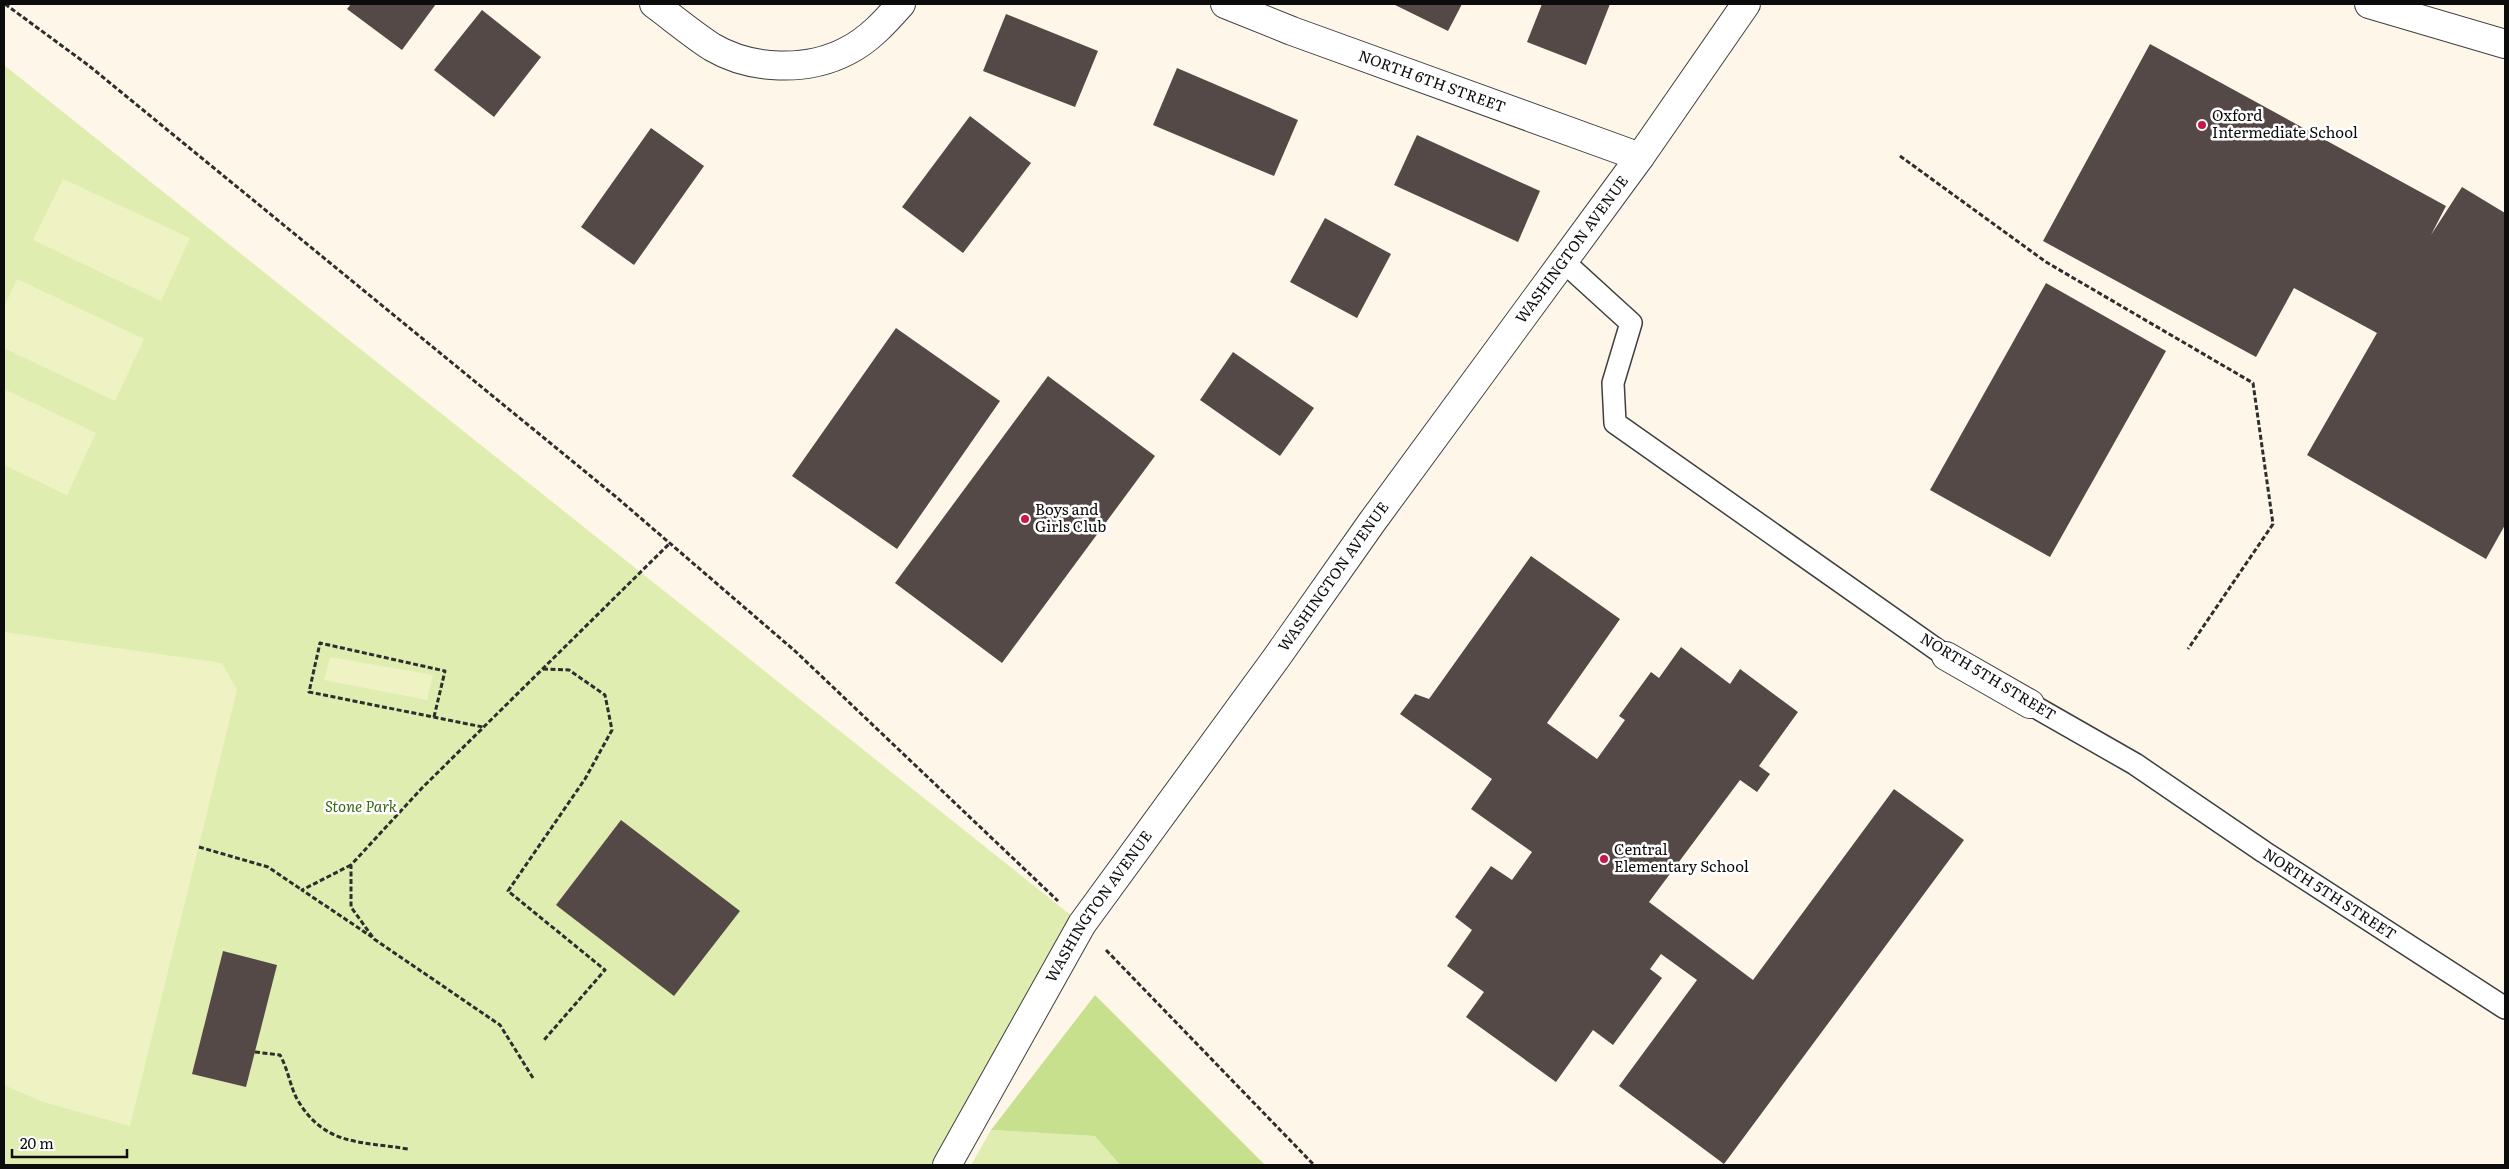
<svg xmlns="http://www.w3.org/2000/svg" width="2509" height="1169" viewBox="0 0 2509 1169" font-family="Literata,serif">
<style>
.green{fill:#dfedb0}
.forest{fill:#c7e08e}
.pitch{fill:#eff3c3}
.building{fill:#554947}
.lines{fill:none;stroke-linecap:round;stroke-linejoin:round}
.service-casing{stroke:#3f3f3f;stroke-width:24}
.pedestrian-casing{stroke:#3f3f3f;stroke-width:30}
.minor-casing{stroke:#3f3f3f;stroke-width:30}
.path{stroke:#2e2e2e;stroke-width:3;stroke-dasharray:5 2.5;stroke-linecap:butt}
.service{stroke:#fff;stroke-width:21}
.pedestrian{stroke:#fff;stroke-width:28}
.minor{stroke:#fff;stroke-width:28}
.poi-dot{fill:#c9164c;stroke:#fff;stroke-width:2}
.labels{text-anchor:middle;stroke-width:5;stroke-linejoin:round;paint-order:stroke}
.street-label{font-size:15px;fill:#0c0c0c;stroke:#fff}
.poi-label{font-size:15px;fill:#0c0c0c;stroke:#fff;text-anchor:start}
.park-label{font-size:15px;font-style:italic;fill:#3c6916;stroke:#fff}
</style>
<rect width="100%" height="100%" fill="#fff6ea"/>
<!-- green -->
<g class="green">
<path d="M4,65L1082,924L947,1165H4Z"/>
<path d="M991,1130L1096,1136L1120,1165H971Z"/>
</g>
<!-- forest -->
<path class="forest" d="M1095,995L1265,1165H1120L1095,1136L991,1130Z"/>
<!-- pitch -->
<g class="pitch">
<path d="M63,179L190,238L161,301L33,240Z"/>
<path d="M17,279L144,339L115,401L4,348V307Z"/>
<path d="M4,389L96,433L67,495L4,465Z"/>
<path d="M4,632L222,663L237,690L130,1126L43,1102L4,1085Z"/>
<path d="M330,657L433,675L427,700L324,680Z"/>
</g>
<!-- building -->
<g class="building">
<path d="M351,4H436L402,50L347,9Z"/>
<path d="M1393,4H1462L1448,31Z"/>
<path d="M1542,4H1610L1586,65L1527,42Z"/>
<path d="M482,10L541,57L494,117L434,70Z"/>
<path d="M1006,14L1098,51L1075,107L983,71Z"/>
<path d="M2150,44L2446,206L2431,235L2462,187L2505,213V525L2486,559L2307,455L2377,333L2294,288L2256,357L2043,241Z"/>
<path d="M1177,68L1298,120L1274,176L1153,125Z"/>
<path d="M970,116L1031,163L963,253L902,207Z"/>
<path d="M651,128L704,166L634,265L581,227Z"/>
<path d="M1417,135L1540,191L1518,242L1394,185Z"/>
<path d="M1325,218L1391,254L1357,318L1290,282Z"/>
<path d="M2046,283L2166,351L2050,557L1930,490Z"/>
<path d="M896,328L1000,401L897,549L792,476Z"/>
<path d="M1233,352L1314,408L1280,456L1200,400Z"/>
<path d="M1048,376L1155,456L1002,663L895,583Z"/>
<path d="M1531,556L1620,619L1547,723L1597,759L1625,720L1619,716L1651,672L1659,678L1681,647L1730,684L1740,669L1798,712L1759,766L1770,774L1757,792L1740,780L1649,902L1753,980L1894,789L1964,840L1724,1164L1619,1086L1697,980L1661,954L1650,969L1662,978L1613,1045L1593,1030L1556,1082L1466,1017L1484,992L1447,966L1472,930L1455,917L1491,866L1512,880L1532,852L1471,809L1492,779L1400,714L1415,694L1429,699Z"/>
<path d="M621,820L740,911L674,996L556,905Z"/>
<path d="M223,951L277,965L246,1087L192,1074Z"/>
</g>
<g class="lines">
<!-- service casing -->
<g class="service-casing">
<g id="service">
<path d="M1564,262L1631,323L1613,383L1615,423L1946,656"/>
<path id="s1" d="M2030,704L2135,764L2264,852L2505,1008"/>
</g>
</g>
<!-- pedestrian casing -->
<g class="pedestrian-casing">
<path id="pedestrian" d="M1946,656L2030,704"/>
</g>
<!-- minor casing -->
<g class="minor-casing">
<g id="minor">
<path d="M654,4C673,18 692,34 712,47C751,70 807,72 847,51C869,40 885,22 901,4"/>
<path id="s2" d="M1225,4L1292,31L1640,157"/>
<path d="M2369,4L2505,44"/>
<path id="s3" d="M947,1165L1082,924L1277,657L1372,522L1640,157L1746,4"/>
</g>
</g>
<!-- path -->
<g class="path">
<path d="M5,4L88,65L615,496L795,651L1058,901"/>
<path d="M1900,156L2046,262L2253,383L2273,524L2188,649"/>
<path d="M543,669L569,670L605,695L612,730L585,779L508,891L605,970L544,1040"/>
<path d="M434,717L445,671L320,643L309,692L483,727"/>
<path d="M199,847L268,867L302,890"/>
<path d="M351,865L302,890L372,937"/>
<path d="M1106,950L1314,1165"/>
<path d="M255,1052L280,1055C288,1069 290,1086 297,1099C324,1146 360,1141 408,1149"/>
<path d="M533,1078L500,1025L374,939L351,907V865L422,788L670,543"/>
</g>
<!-- service -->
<use href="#service" class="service"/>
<!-- pedestrian -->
<use href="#pedestrian" class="pedestrian"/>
<!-- minor -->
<use href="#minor" class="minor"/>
</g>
<!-- markers -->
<g class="poi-dot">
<circle cx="2202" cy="125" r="5"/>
<circle cx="1025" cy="519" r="5"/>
<circle cx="1604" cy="859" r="5"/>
</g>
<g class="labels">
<!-- street labels -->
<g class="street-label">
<text dy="5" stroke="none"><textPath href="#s2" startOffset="221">NORTH 6TH STREET</textPath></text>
<text dy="5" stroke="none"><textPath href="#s3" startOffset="1110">WASHINGTON AVENUE</textPath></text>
<text dy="5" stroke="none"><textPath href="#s3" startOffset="705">WASHINGTON AVENUE</textPath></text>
<text transform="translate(1988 677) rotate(31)" y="5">NORTH 5TH STREET</text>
<text dy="5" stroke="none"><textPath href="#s1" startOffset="355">NORTH 5TH STREET</textPath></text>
<text dy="5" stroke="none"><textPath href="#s3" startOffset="300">WASHINGTON AVENUE</textPath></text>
</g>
<!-- poi labels -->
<g class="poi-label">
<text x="2212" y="121">Oxford<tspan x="2212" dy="17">Intermediate School</tspan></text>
<text x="1035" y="515">Boys and<tspan x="1035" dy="17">Girls Club</tspan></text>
<text x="1614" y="855">Central<tspan x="1614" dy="17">Elementary School</tspan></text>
</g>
<!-- park labels -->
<g class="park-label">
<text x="361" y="812">Stone Park</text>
</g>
</g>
<!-- border -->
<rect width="2509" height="1169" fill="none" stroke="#0c0c0c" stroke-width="10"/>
<!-- scale -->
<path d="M12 1149v8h115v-8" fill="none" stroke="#0c0c0c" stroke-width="2.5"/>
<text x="20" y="1149" font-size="15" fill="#0c0c0c" stroke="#ffffff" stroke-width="4" paint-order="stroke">20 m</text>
</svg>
